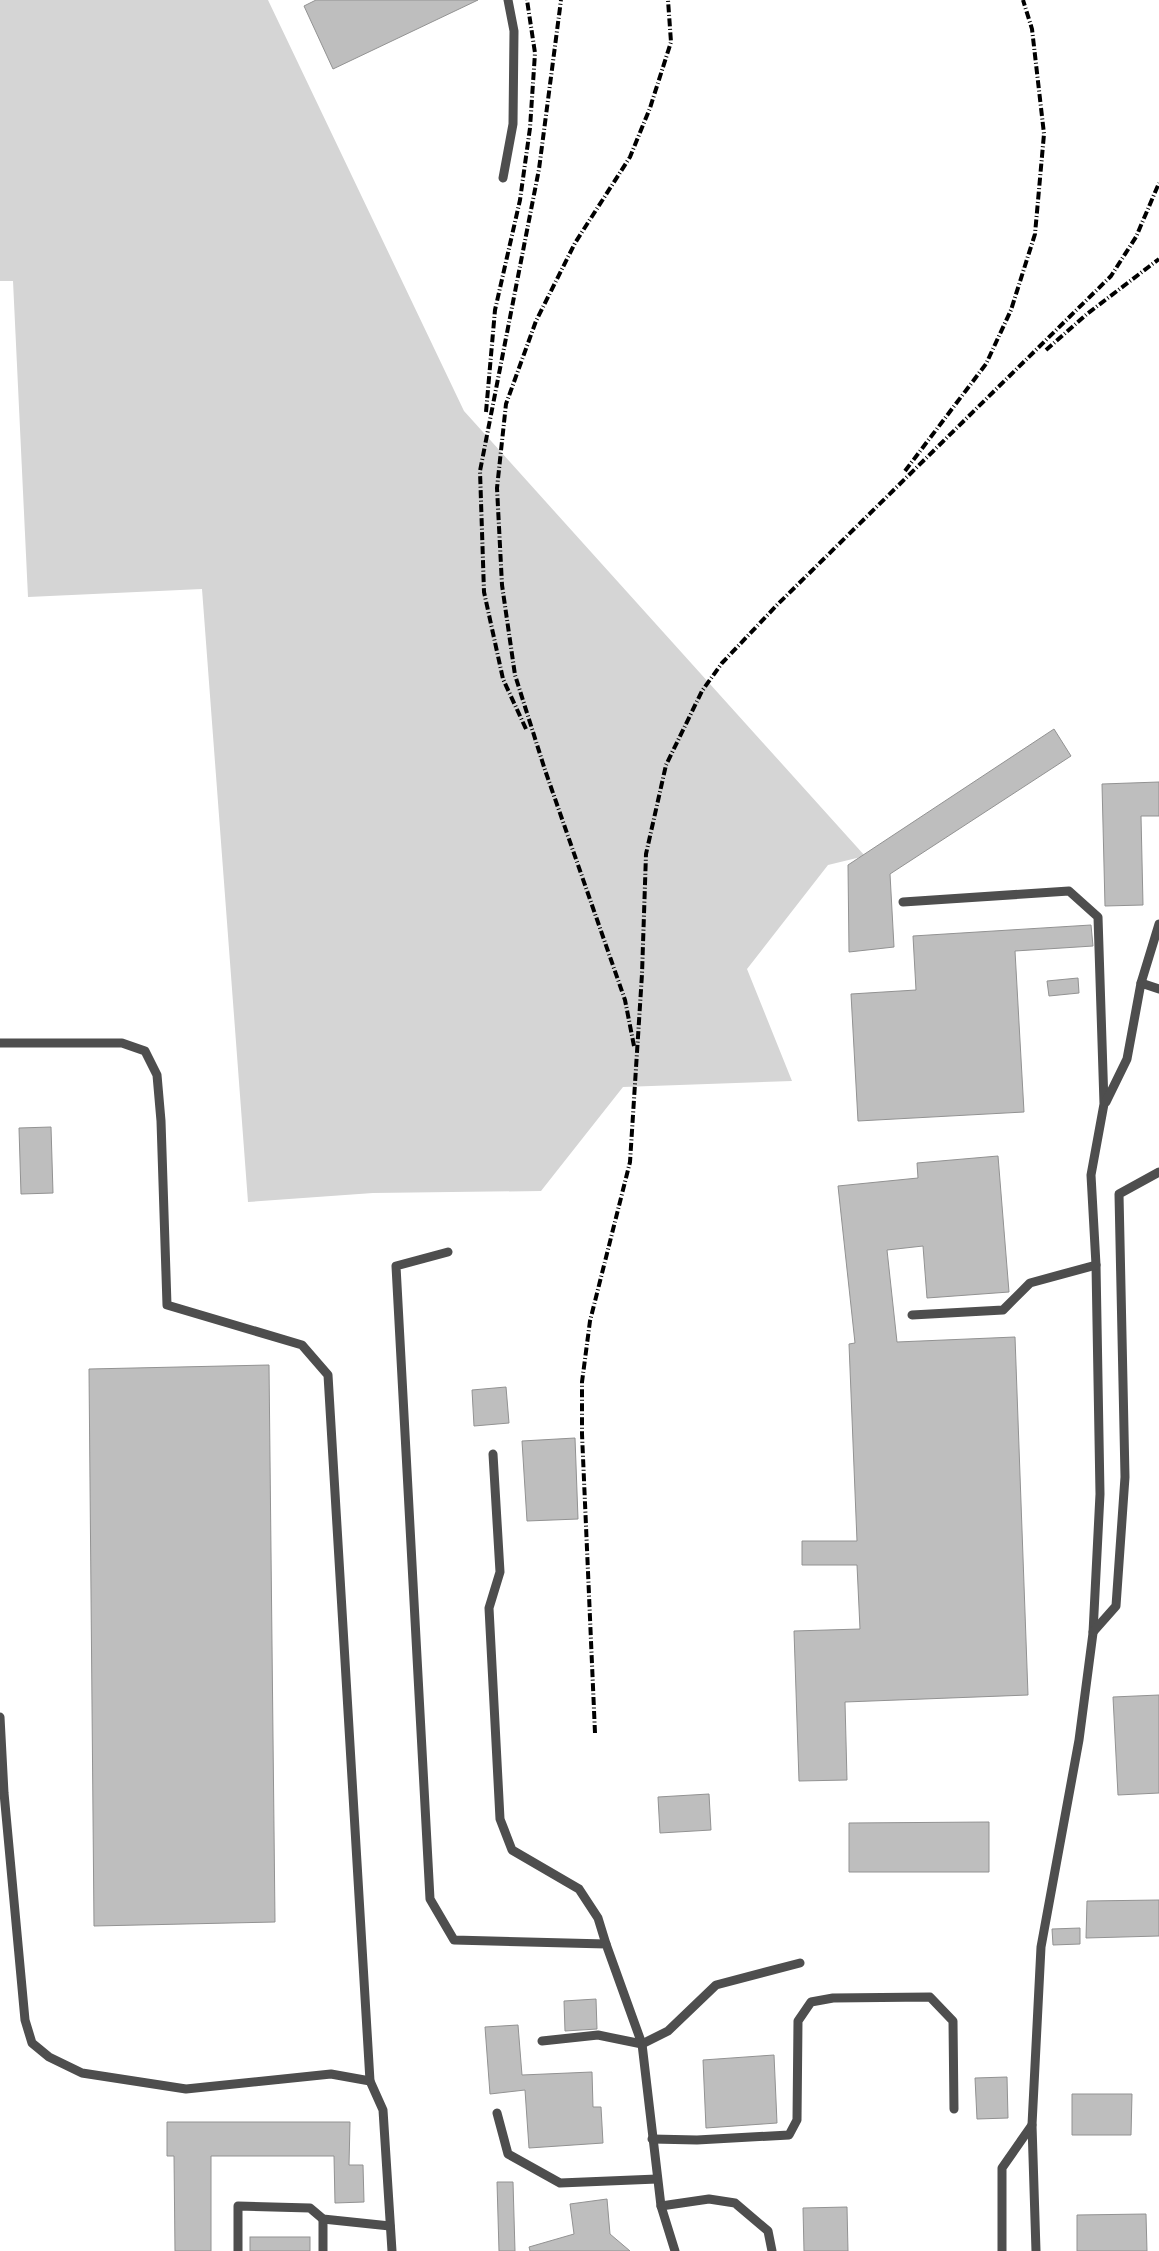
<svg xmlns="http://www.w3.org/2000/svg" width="1159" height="2251" viewBox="0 0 1159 2251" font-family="Mulish,sans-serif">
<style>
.green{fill:#d5d5d5}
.building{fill:#bebebe;stroke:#929292}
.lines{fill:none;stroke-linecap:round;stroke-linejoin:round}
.service{stroke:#4e4e4e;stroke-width:9}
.rail{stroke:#000;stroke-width:4;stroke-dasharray:8 2.5 1 2.5;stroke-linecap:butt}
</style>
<rect width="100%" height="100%" fill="#fff"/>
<!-- green -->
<path class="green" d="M0,0H268L464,411L865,856L828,865L747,969L792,1081L623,1087L541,1191L373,1193L248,1202L202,589L28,597L13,281H0Z"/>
<!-- building -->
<g class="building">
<path d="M316,0H478L333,69L304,6Z"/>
<path d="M1054,729L1071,756L890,874L894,947L849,952L848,865Z"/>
<path d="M1159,782V816H1141L1143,905L1105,906L1102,784Z"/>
<path d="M1091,925L1093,946L1015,951L1024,1112L858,1121L851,994L916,990L913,936Z"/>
<path d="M1078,978L1079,993L1049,996L1047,981Z"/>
<path d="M51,1127L53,1193L21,1194L19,1128Z"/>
<path d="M998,1156L1009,1292L927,1298L923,1246L887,1250L897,1342L1015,1337L1028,1695L845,1702L847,1780L799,1781L794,1631L860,1629L857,1565H802V1541H857L849,1344L855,1343L838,1186L918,1178L917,1163Z"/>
<path d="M269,1365L275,1922L94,1926L89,1369Z"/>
<path d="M506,1387L509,1423L474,1426L472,1390Z"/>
<path d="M575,1438L578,1519L527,1521L522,1441Z"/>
<path d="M1159,1695V1793L1118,1795L1113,1697Z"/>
<path d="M709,1794L711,1830L660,1833L658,1797Z"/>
<path d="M989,1822V1872H849V1823Z"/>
<path d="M1159,1900V1936L1086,1938L1087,1901Z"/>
<path d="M1080,1928V1944L1053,1945L1052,1929Z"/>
<path d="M596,1999L597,2029L565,2031L564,2001Z"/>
<path d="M518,2025L522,2075L592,2072L593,2107H601L603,2143L529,2148L525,2090L490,2094L485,2027Z"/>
<path d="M774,2055L777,2123L706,2128L703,2060Z"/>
<path d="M1007,2077L1008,2118L977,2119L975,2078Z"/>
<path d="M1072,2094H1132L1131,2135H1072Z"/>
<path d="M167,2122H350L349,2165H363L364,2202L335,2203L334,2156H211V2251H175L174,2156H167Z"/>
<path d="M497,2182H513L515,2251H499Z"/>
<path d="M607,2199L610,2234L630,2251H530L529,2247L574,2234L570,2204Z"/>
<path d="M847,2207L848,2251H804L803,2208Z"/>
<path d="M1146,2214L1147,2251H1077V2215Z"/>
<rect x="250" y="2237" width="60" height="14"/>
</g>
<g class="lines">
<!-- service -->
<g class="service">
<path d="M503,178L513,124L514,31L508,0"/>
<path d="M903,902L1069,891L1098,917L1104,1104L1091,1175L1096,1265L1100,1494L1093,1633L1079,1740L1041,1947L1032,2125L1036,2251"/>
<path d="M1141,983L1159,924"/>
<path d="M0,1043H122L145,1051L157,1075L161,1121L167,1305L302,1345L328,1375L370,2081L383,2110L392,2251"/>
<path d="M1106,1102L1127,1059L1141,983L1159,989"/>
<path d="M448,1252L396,1266L430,1899L454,1940L606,1944L642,2044L661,2206L675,2251"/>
<path d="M912,1315L1003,1310L1030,1283L1096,1265"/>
<path d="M493,1454L500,1572L489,1608L500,1819L512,1850L579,1889L598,1918L606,1944"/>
<path d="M1093,1632L1116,1606L1125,1477L1119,1194L1159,1172"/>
<path d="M0,1717L4,1793L25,2020L32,2043L49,2057L82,2073L186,2089L331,2074L370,2081"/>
<path d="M542,2041L598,2035L642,2044L668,2031L716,1985L800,1963"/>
<path d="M497,2113L508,2154L560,2183L657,2179"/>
<path d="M652,2139L697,2140L789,2135L797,2120L798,2021L811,2002L833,1998L930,1997L953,2021L954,2109"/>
<path d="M661,2206L709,2199L735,2203L768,2231L772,2251"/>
<path d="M323,2219V2251"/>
<path d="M238,2251V2206L310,2208L323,2219L390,2226"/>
<path d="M1002,2251V2168L1032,2125"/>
</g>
<!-- rail -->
<g class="rail">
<path d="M1046,350L1087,314L1159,259"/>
<path d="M486,412L495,310L520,200L530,128L535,53L527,0"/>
<path d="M905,471L986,364L1011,310L1035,234L1044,134L1032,29L1023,0"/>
<path d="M526,729L503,679L484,592L480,471L539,169L561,0"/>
<path d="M634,1046L625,1000L545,770L515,675L502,585L497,488L506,404L536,321L575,243L630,157L650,108L671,42L668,0"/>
<path d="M595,1733L582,1434V1382L590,1321L630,1162L642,974L646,854L666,765L702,691L722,663L778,604L1111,276L1136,237L1159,183"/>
</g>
</g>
</svg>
